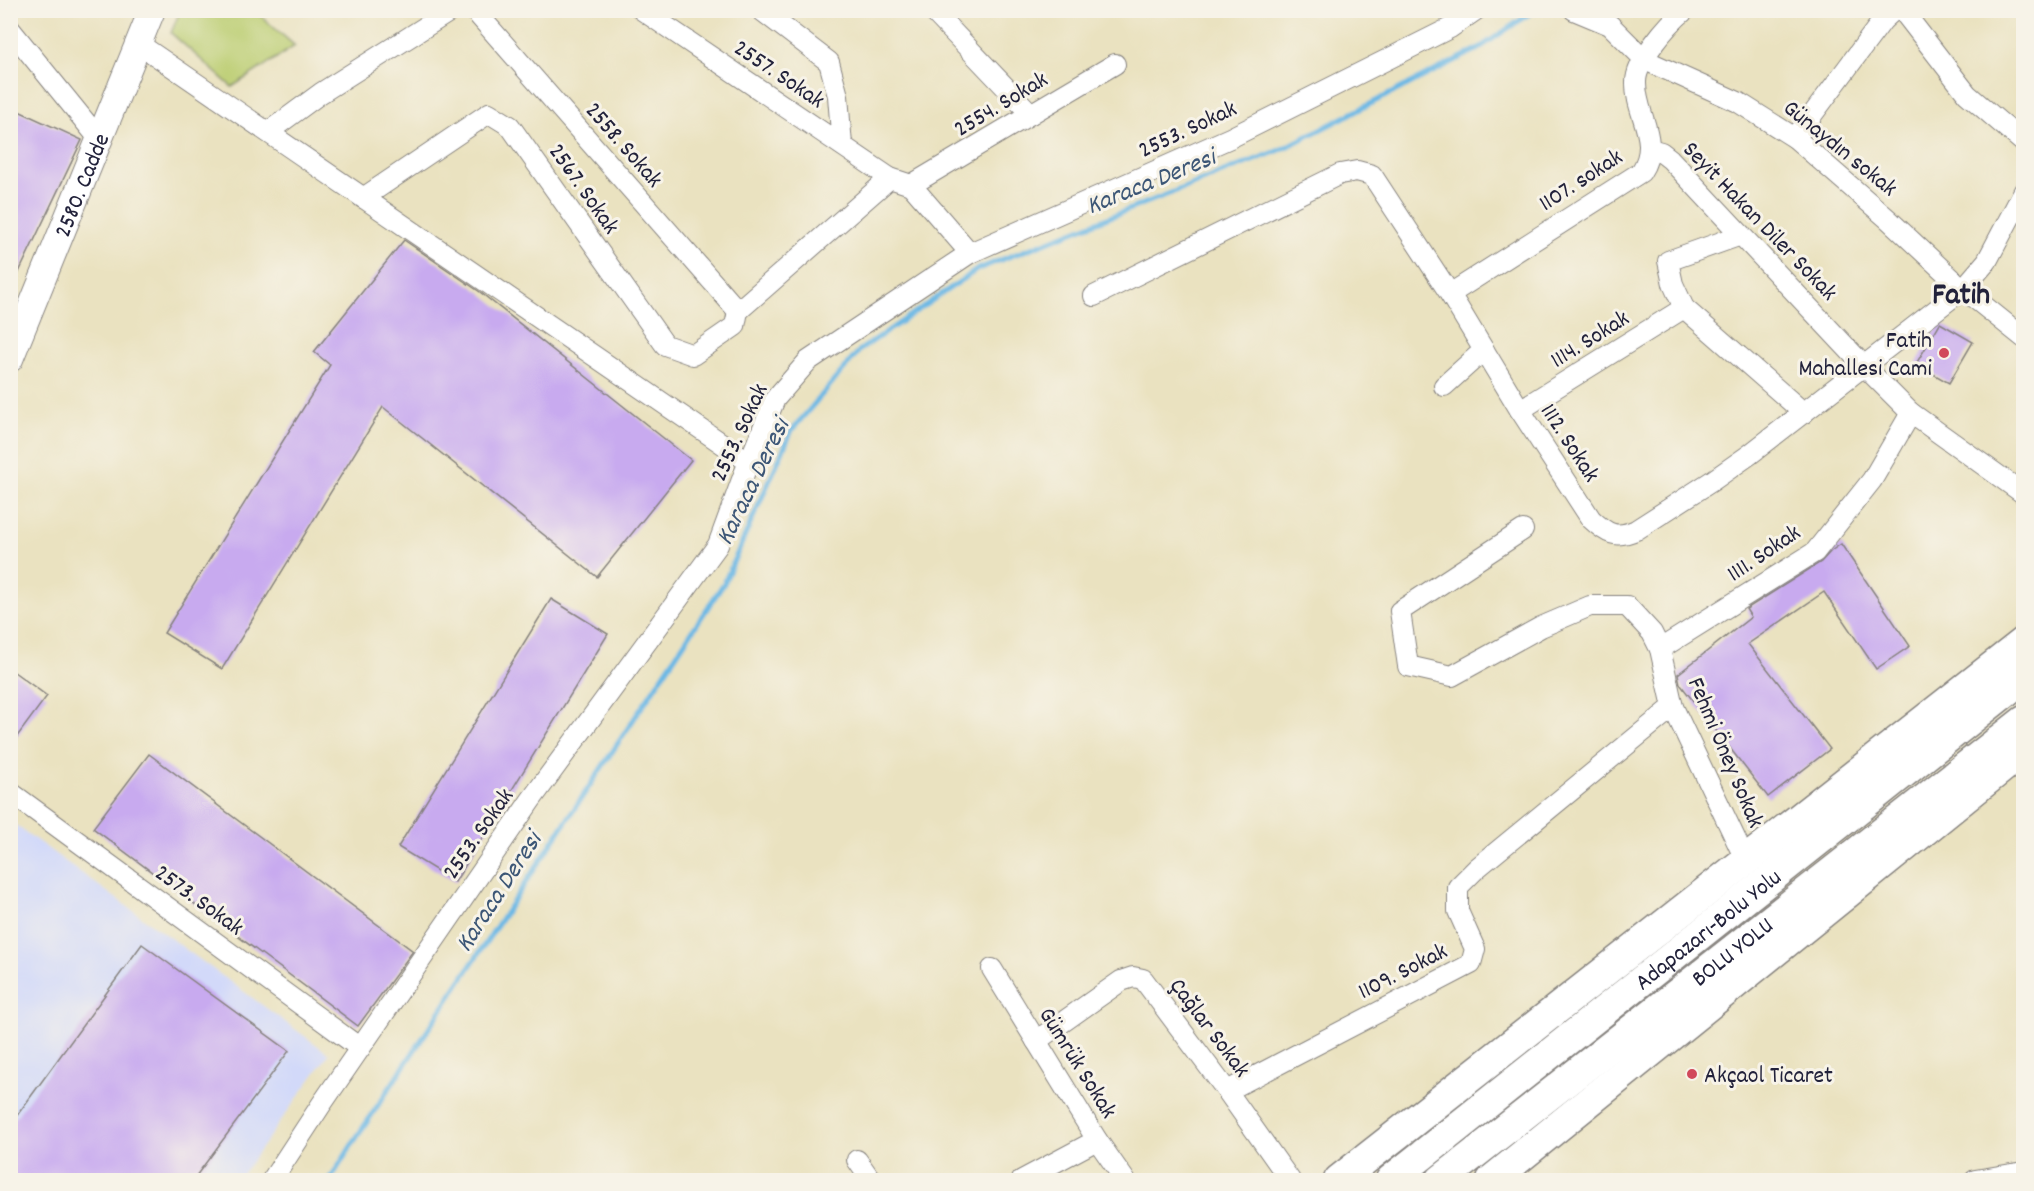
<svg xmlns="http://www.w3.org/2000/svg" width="2034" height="1191" viewBox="0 0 2034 1191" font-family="Dekko,sans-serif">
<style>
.built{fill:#d2d9f9}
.green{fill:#bbcd71;stroke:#6e7856;stroke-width:1.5}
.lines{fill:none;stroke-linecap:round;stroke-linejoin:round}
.stream{stroke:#6bb8e5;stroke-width:5}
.building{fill:#c8aaef}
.minor-casing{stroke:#86827e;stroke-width:22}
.major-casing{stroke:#86827e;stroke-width:28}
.highway-casing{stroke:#86827e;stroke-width:33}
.minor{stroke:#fff;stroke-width:20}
.major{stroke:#fff;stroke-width:26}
.highway{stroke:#fff;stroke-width:30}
.poi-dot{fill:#d1495b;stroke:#f7f3e8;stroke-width:2}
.labels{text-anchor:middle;stroke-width:6;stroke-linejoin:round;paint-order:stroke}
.street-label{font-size:24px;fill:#22223b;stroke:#f7f3e8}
.poi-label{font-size:24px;fill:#22223b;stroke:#f7f3e8;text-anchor:end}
.water-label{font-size:26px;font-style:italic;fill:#3c5676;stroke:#f7f3e8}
.district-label{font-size:30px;font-weight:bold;fill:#22223b;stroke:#f7f3e8}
</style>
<rect width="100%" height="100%" fill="#f7f3e8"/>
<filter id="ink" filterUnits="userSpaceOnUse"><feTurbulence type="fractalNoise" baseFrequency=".0167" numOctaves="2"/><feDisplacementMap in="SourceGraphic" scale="12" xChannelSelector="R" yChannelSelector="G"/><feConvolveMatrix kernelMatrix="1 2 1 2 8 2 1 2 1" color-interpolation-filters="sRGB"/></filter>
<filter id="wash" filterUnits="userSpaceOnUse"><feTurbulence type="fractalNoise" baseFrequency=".008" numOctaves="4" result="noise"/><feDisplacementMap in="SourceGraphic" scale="24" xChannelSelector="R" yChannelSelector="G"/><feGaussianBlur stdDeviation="1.35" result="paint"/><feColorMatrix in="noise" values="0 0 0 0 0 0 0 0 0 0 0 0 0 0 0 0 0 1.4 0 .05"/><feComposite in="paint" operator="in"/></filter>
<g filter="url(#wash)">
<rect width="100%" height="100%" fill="#eae2c0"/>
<!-- built -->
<path class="built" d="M10,821L329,1054L238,1180H11Z"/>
<!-- green -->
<path class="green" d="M180,11H255L295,46L232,87L171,33Z"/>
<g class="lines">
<!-- stream -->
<path class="stream" d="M330,1180L353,1143L724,583L792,430L860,350L978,269L1280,150L1478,49L1535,10"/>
</g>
<g id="blocks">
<!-- building -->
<g class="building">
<path d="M10,107L82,140L10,291Z"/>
<path d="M404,240L480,292L691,460L597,577L383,407L222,669L164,633L330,365L314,352Z"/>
<path d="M1940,323L1973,342L1949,383L1916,364Z"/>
<path d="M1841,544L1910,646L1876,669L1824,592L1748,644L1830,749L1768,797L1680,684L1678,674L1751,617L1746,609L1821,562L1831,551Z"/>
<path d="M551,599L608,634L455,882L398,847Z"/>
<path d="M10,669L47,696L10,746Z"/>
<path d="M149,754L413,951L358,1026L93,828Z"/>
<path d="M142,944L289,1051L193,1180H10V1125Z"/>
</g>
</g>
</g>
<g filter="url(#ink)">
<use href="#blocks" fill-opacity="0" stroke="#86827e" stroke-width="1.5"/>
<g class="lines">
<!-- minor casing -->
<g class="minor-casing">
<g id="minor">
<path d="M474,10L738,311"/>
<path d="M642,10L890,178"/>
<path d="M761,10L829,62L838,96L842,145"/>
<path d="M932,10L1031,114"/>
<path d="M1574,10L1610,25L1645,60L1738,102L1795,138L1888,219L1963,289L2024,338"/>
<path d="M1902,10L1967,94L2024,143"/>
<path d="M10,29L100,140"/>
<path d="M139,44L749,462"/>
<path d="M268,132L321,93L452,10"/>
<path d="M1795,138L1883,20L1894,10"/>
<path d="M1650,149L1661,152L1670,159L1863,365L1911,413L2024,494"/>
<path d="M911,185L1115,64"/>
<path d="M363,198L489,113L510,126L665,345L693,355L735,326L738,311"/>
<path d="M1741,235L1668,261L1673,284L1684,308L1804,413"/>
<path d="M1450,294L1641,172C1662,140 1635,115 1636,82C1636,61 1668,24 1685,10"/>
<path d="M1094,296L1340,174L1357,171L1372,175L1450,294L1520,410L1591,519C1607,534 1616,539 1636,530L1712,481L1749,455L1963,289L1987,261L2024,191"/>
<path d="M738,311L890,178L911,185L970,253"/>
<path d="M1444,386L1484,350"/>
<path d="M1520,410L1684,308"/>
<path d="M1523,530L1400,611L1408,666L1452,676L1541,627L1590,606H1627L1652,633L1660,649L1673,707L1745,859"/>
<path d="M1660,649L1815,552L1872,480L1911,413"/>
<path d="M10,792L360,1048"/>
<path d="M992,969L1097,1140L1125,1180"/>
<path d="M1036,1041L1121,981L1133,977L1143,979L1227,1091L1290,1180"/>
<path d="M1227,1091L1471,964L1475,949L1458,911V887L1477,868L1673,707"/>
<path d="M857,1160L871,1180"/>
<path d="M272,1180L321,1105L531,800L718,545L744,474L775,399L808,361L970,253L1230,138L1450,28L1476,10"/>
<path d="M1022,1180L1097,1140"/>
<path d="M1975,1180L2024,1172"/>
</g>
</g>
<!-- major casing -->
<g class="major-casing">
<g id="major">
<path id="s1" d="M10,359L152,10"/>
</g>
</g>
<!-- highway casing -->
<g class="highway-casing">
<g id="highway">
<path d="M1339,1180L2024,642"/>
<path id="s2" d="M1391,1180L2024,677"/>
<path id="s3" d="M1441,1180L2024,721"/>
<path d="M1492,1180L2024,750"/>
</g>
</g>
<!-- minor -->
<use href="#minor" class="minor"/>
<!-- major -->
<use href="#major" class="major"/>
<!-- highway -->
<use href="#highway" class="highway"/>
</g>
</g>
<!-- markers -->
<g class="poi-dot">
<circle cx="1944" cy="353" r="6"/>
<circle cx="1692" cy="1074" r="6"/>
</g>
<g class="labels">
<!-- street labels -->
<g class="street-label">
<text transform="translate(780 73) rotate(34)" y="8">2557. Sokak</text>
<text transform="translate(1000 103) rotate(-31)" y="8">2554. Sokak</text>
<text transform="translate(1187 128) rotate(-25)" y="8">2553. Sokak</text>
<text transform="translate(625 144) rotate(49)" y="8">2558. Sokak</text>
<text transform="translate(1841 147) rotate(39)" y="8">Günaydın sokak</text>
<text transform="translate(1580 179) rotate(-33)" y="8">1107. sokak</text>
<text dy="8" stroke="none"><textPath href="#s1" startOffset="188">2580. Cadde</textPath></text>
<text transform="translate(585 188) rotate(55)" y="8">2567. Sokak</text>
<text transform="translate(1761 220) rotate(46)" y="8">Seyit Hakan Diler Sokak</text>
<text transform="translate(1589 338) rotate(-32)" y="8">1114. Sokak</text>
<text transform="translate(738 432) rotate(-65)" y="8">2553. Sokak</text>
<text transform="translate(1571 442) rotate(57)" y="8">1112. Sokak</text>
<text transform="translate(1763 552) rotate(-34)" y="8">1111. Sokak</text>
<text transform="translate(1727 752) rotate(67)" y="8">Fehmi Öney Sokak</text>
<text transform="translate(477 833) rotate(-55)" y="8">2553. Sokak</text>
<text transform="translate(200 899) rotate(36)" y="8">2573. Sokak</text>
<text dy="8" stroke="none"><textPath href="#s2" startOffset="404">Adapazarı-Bolu Yolu</textPath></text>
<text dy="8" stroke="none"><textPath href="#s3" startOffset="370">BOLU YOLU</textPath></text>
<text transform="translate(1402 970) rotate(-27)" y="8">1109. Sokak</text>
<text transform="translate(1211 1027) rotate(53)" y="8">Çağlar Sokak</text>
<text transform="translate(1079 1062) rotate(58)" y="8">Gümrük Sokak</text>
</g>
<!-- poi labels -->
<g class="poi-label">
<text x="1932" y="347">Fatih<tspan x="1932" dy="28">Mahallesi Cami</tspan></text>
<text x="1704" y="1082" text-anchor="start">Akçaol Ticaret</text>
</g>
<!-- water labels -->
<g class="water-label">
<text transform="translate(1150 180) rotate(-22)" y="9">Karaca Deresi</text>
<text transform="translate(751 481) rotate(-64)" y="9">Karaca Deresi</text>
<text transform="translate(497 891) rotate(-57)" y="9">Karaca Deresi</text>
</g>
<!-- district labels -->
<g class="district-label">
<text x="1961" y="303">Fatih</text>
</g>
</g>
<!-- margin -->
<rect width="2034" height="1191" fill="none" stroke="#f7f3e8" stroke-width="36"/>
</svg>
